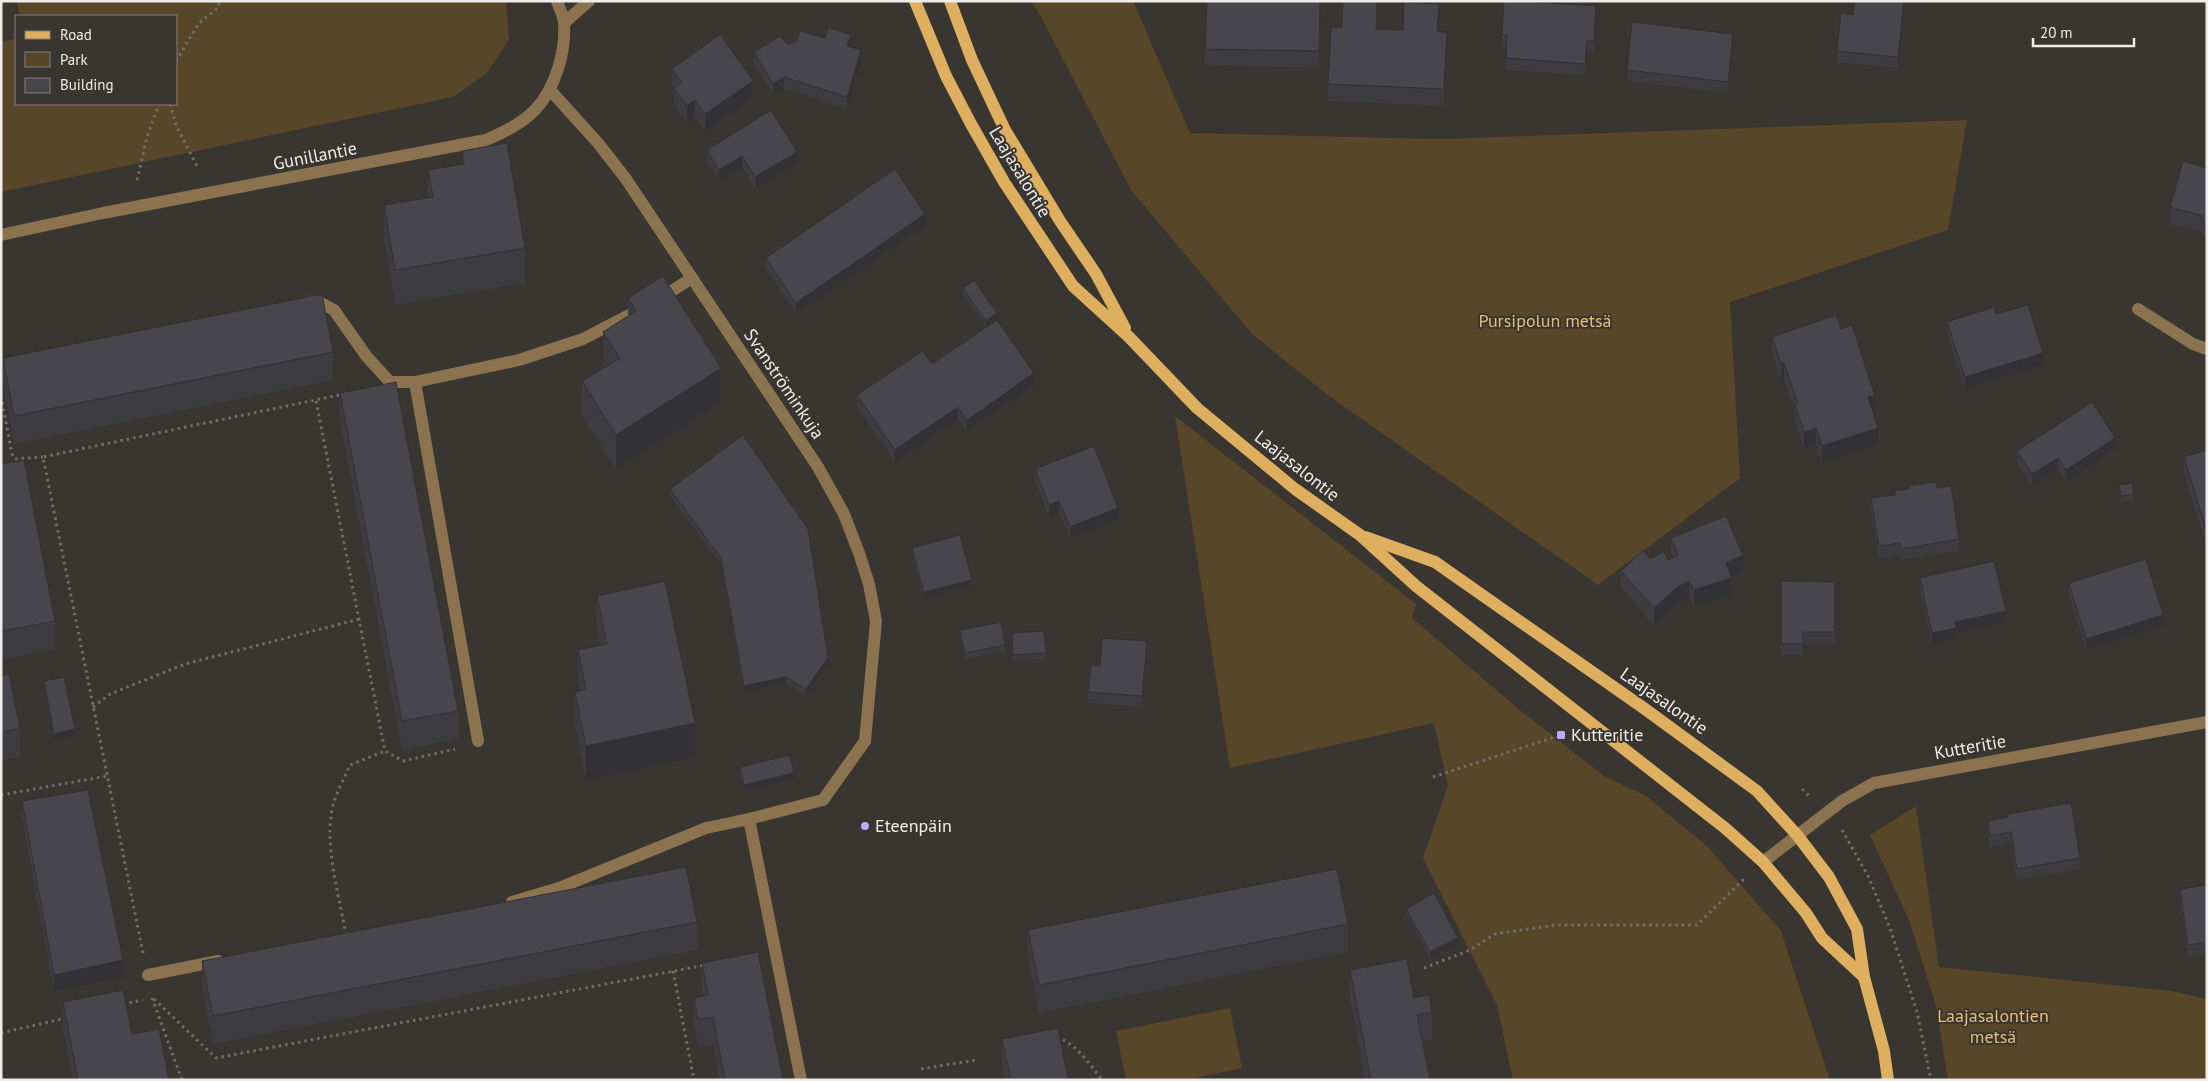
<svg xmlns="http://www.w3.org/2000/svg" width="2208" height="1081" viewBox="0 0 2208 1081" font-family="'PT Sans',sans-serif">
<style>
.green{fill:#584628}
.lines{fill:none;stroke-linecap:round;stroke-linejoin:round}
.path{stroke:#716e6a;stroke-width:3;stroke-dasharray:2.5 4;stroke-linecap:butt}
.minor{stroke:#8b734f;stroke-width:12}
.major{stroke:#dfaf60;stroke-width:12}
.wall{fill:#3d3c41}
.shaded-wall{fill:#323135}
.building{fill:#47464c;stroke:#323135}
.poi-dot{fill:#bbaaf6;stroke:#393530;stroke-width:2}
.labels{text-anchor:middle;stroke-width:4;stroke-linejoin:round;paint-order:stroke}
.street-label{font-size:18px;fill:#efedea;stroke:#393530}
.park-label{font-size:18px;fill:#eabe77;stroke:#393530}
.poi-label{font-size:18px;fill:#efedea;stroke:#393530;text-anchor:start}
</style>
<rect width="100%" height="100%" fill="#393530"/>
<!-- green -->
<g class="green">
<path d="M17,1H506L509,40L486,74L453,97L1,192V42L16,39V104H176V16H20Z"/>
<path d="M1031,1H1133L1190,133L1440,139L1967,120L1948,230L1730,302L1740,478L1598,585L1329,396L1252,334L1131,190L1039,13Z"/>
<path d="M1175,416L1416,604L1412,618L1521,711L1604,776L1646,796L1708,847L1781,931L1830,1080H1513L1497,1005L1423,858L1448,786L1434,723L1230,768Z"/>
<path d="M1916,806L1939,967L2171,991L2207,999V1080H1948L1936,1006L1909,920L1870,835Z"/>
<path d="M1230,1008L1242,1068L1185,1080H1126L1116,1031Z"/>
</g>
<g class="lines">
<!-- path -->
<g class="path">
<path d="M176,61L199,23L219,7V1"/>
<path d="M170,104L176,125L198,168"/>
<path d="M137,180L147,137L159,104"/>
<path d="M1,375V385"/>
<path d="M1,396L12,454L15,459L43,457"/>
<path d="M316,401L385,751L403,761L455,749"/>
<path d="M93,707L110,694L185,664L360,619"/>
<path d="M1433,777L1561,735"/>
<path d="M1802,789L1810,797"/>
<path d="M1,795L107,776"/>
<path d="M1842,830L1868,876L1890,928L1917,1012L1931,1080"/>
<path d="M346,935C340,900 326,852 331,816C333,798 343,781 350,765L385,751"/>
<path d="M143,953L43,457L344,394"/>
<path d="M1424,968L1470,950L1495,934L1556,925H1697L1745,878"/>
<path d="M673,971L694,1080"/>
<path d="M152,998L182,1080"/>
<path d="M154,999L216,1058L706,965"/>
<path d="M123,1004L143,1000"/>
<path d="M1,1033L66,1018"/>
<path d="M1057,1037C1077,1045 1089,1063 1102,1080"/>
<path d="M921,1069L976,1060"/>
</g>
<!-- minor -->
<g class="minor">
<path d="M564,23L589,1"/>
<path d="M550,90L598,143L626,179L818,467L844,514L859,553L869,584L876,621L865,741L823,800L749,819L801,1080"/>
<path d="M1,235L103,213L486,140C504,132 521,124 535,110C555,89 566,52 564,23C564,16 559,8 557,1"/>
<path d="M309,302L317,301L334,310L367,357L390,382H415L519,360L583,339L656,301L692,278"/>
<path d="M2138,309L2193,344L2207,349"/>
<path d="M415,382L478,741"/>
<path d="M1763,862L1842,801L1874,783L2207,722"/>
<path d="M512,902L559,888L706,828L749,819"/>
<path d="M148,975L218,961"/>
</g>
<!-- major -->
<g class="major">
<path d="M915,1L946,76L971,124L1004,182L1073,286L1129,337L1197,408L1295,489L1360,535L1416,586L1725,828L1763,862L1806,913L1822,938L1864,977"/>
<path d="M950,1L972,60L1005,130L1060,221L1096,274L1125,328"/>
<path d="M1365,537L1435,562L1645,709L1757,791L1797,835L1829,877L1857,929L1864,977L1884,1051L1888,1080"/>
</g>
</g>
<!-- wall -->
<g class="wall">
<path d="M1320,1L1319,68L1205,65V49Z"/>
<path d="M1855,1H1905L1898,68L1837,62V51L1853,15Z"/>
<path d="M1377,18L1376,29L1403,30L1439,21L1438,32L1447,49L1444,106L1328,101V84L1342,27Z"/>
<path d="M1596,18L1594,52H1587L1585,75L1506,70V47L1502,46V35Z"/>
<path d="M787,44L851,47L861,62L847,109L784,89L773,95L754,63V52Z"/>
<path d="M1733,45L1728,93L1627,81V70Z"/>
<path d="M672,69L753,97L705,131L695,117L687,123L674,104V88L672,85Z"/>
<path d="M707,150L797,163L755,189L742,167L719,181L707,162Z"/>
<path d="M462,151L525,248V283L395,305L384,239V205L428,198V170L462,165Z"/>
<path d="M2207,168V237L2202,236V232L2170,224V207Z"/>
<path d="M925,226L796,314L766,269V258Z"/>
<path d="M963,288L997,319L986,326L963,294Z"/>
<path d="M628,298L721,402L616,469L582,416V381L604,367L603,366V332L628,316Z"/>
<path d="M1996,314L2043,365L1965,389L1947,333V322Z"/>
<path d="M1841,329L1875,412L1873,413L1878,444L1822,463L1816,445L1804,449L1795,421V411L1784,380H1781L1772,353V337Z"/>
<path d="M333,352V380L14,444L3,386V358Z"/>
<path d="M932,364L1034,385L967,431L958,419L895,462L857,407V395Z"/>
<path d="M340,393L458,711V739L402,750L340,421Z"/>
<path d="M2115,449L2066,482L2058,469L2032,486L2017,463V451Z"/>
<path d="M2207,450V548L2184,474V457Z"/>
<path d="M1,464L55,621V649L1,660Z"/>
<path d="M1035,469L1118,519L1070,539L1059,512L1049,516L1035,481Z"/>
<path d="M2119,485L2134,494V500L2121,502L2119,491Z"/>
<path d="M1909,486L1937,488L1959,539V551L1901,560L1900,555L1879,558L1871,510V498L1895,495V491L1909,489Z"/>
<path d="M670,489L828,663L806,695L786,683L744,692L721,564L670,495Z"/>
<path d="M1671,538L1743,571L1731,577V595L1694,606L1689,597L1676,604L1654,625L1621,587V571L1650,559L1668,560L1673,558L1671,554Z"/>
<path d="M912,548L972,585L924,598L912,554Z"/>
<path d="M1920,578L2006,622L1956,633V639L1932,644L1920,589Z"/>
<path d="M1781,581L1835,582V644H1803V655H1781Z"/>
<path d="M2069,583L2163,626L2086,650L2069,595Z"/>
<path d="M597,596L695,757L586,780L575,726V692L580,691L578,684V650L600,646L597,630Z"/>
<path d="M960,630L1005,645V651L965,659L960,636Z"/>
<path d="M1012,633L1046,653V659L1013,661Z"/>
<path d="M1147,653L1142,707L1088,703V692L1100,666Z"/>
<path d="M1,676L20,728V757L1,760Z"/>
<path d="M44,681L75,735L54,739L44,687Z"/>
<path d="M740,767L794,779L744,790L740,773Z"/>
<path d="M22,801L123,977L54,991L22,818Z"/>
<path d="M1988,821L2080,858V869L2017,880L2011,843L1990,847L1988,832Z"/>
<path d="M2207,885V954L2188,957L2180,901V889Z"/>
<path d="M1406,909L1458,943L1430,958L1406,914Z"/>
<path d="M697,922V950L213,1044L202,989V961Z"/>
<path d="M1348,924V952L1039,1013L1028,958V930Z"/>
<path d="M702,963L783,1080H719L713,1045L698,1047L694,1026V998L703,996L702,991Z"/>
<path d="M1350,970L1414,998L1432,1012V1040L1422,1042L1430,1080H1365L1350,998Z"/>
<path d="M63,1002L132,1034L169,1080H73L63,1030Z"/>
<path d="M1002,1039L1068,1080H1005L1002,1067Z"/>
</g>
<!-- shaded-wall -->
<g class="shaded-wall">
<path d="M1904,1H1905L1898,68V57Z"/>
<path d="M1596,6V18L1594,52V41Z"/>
<path d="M1447,32V49L1444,106V89Z"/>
<path d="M1733,34V45L1728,93V82Z"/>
<path d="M851,35V47L847,46Z"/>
<path d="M1587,40V52L1585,75V64Z"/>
<path d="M861,50V62L847,109V97Z"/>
<path d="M784,77V89L773,95V84Z"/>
<path d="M753,81V97L705,131V114Z"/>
<path d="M695,100V117L687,123V106Z"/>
<path d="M797,152V163L755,189V177Z"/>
<path d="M742,156V167L719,181V170Z"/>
<path d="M925,214V226L796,314V303Z"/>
<path d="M997,313V319L986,326V321Z"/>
<path d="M2043,353V365L1965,389V377Z"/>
<path d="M1784,363V380H1781V364Z"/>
<path d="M721,368V402L616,469V435Z"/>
<path d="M1034,373V385L967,431V420Z"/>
<path d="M1875,396V412L1868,414V397Z"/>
<path d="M958,407V419L895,462V450Z"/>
<path d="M1816,428V445L1804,449V432Z"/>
<path d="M1878,428V444L1822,463V446Z"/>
<path d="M2115,438V449L2066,482V470Z"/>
<path d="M2058,458V469L2032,486V474Z"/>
<path d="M1059,501V512L1049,516V505Z"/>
<path d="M1118,508V519L1070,539V527Z"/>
<path d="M1743,555V571L1726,579V563Z"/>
<path d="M1731,578V595L1694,606V590Z"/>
<path d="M972,580V585L924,598V592Z"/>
<path d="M1689,581V597L1676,604L1654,625V608L1676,588Z"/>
<path d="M2006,611V622L1956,633V639L1932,644V633L1955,622Z"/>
<path d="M2163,615V626L2086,650V639Z"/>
<path d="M1147,641V653L1142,707V696Z"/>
<path d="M828,658V663L806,695V689Z"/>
<path d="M786,677V683L744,692V686Z"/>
<path d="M695,723V757L586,780V746Z"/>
<path d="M75,729V735L54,739V734Z"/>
<path d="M794,773V779L744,790V785Z"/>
<path d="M1458,938V943L1430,958V952Z"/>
<path d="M123,960V977L54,991V975Z"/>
</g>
<!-- building -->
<g class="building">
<path d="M1207,1H1320L1319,51L1205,49Z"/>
<path d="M1343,1H1377L1376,29L1403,30L1404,2L1439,4L1437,32H1447L1444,89L1328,84L1331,27H1342Z"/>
<path d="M1504,1H1520L1596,6L1594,41L1587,40L1585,64L1506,58L1507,35H1502Z"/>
<path d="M1855,1H1904L1898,57L1837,51L1841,13L1853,15Z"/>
<path d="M1632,22L1733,34L1728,82L1627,70Z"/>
<path d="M828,27L851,35L847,46L861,50L847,97L784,77L773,84L754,52L780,36L787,44L796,42L800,31L825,38Z"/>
<path d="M720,34L753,81L705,114L695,100L687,106L674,88L682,82L672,69Z"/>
<path d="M771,110L797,152L755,177L742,156L719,170L707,150Z"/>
<path d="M507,143L525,248L395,270L384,205L433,197L428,170L464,164L462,151Z"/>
<path d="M2183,161L2207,168V221L2202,220L2203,216L2170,207Z"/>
<path d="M895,169L925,214L796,303L766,258Z"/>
<path d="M663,276L721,368L616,435L582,381L620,358L603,332L636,311L628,298Z"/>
<path d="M974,280L997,313L986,321L963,288Z"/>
<path d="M322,294L333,352L14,416L3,358Z"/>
<path d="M2028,305L2043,353L1965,377L1947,322L1994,307L1996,314Z"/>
<path d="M1836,315L1841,329L1852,325L1875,396L1868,397L1878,428L1822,446L1816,428L1804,432L1795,404L1798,403L1784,363L1781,364L1772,337Z"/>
<path d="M997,320L1034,373L967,420L958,407L895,450L857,395L923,351L932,364Z"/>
<path d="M396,382L458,711L402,721L340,393Z"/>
<path d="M2092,402L2115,438L2066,470L2058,458L2032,474L2017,451Z"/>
<path d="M743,435L808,529L828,658L806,689L786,677L744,686L721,558L670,489Z"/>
<path d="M1094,446L1118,508L1070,527L1059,501L1049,505L1035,469Z"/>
<path d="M2207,450V532L2184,457Z"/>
<path d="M24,460L55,621L1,631V464Z"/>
<path d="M1936,482L1937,488L1951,486L1959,539L1901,549L1900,543L1879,546L1871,498L1895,495V491L1909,489V486Z"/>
<path d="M2132,483L2134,494L2121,496L2119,485Z"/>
<path d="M1726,516L1743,555L1726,563L1731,578L1694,590L1689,581L1676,588L1654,608L1621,571L1643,550L1650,559L1664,551L1668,560L1678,555L1671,538Z"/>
<path d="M960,535L972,580L924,592L912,548Z"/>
<path d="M2146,559L2163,615L2086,639L2069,583Z"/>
<path d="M1994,561L2006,611L1955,622L1956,628L1932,633L1920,578Z"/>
<path d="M665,581L695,723L586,746L575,692L586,689L578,650L607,644L597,596Z"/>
<path d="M1781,581L1835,582V632H1803V644H1781Z"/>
<path d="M1001,622L1005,645L965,653L960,630Z"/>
<path d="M1044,631L1046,653L1013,655L1012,633Z"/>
<path d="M1102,638L1147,641L1142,696L1088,692L1091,665L1100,666Z"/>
<path d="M9,674L20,728L1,732V676Z"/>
<path d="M64,677L75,729L54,734L44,681Z"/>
<path d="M790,755L794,773L744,785L740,767Z"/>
<path d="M88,790L123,960L54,975L22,801Z"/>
<path d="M2071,803L2080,858L2017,869L2011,832L1990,836L1988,821L2008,817V814Z"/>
<path d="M686,867L697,922L213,1016L202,961Z"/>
<path d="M1337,869L1348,924L1039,985L1028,930Z"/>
<path d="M2207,885V942L2188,945L2180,889Z"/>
<path d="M1434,893L1458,938L1430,952L1406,909Z"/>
<path d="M758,952L783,1080H725L713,1017L698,1019L694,998L708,995L702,963Z"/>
<path d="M1407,959L1414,998L1429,995L1432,1012L1417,1015L1430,1080H1371L1350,970Z"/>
<path d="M123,990L132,1034L159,1029L169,1080H78L63,1002Z"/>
<path d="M1058,1028L1068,1080H1011L1002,1039Z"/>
</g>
<!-- markers -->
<g class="poi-dot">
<rect x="1556" y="730" width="10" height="10" rx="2.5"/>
<circle cx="865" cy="826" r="5"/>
</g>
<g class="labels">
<!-- street labels -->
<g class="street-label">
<text transform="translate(315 156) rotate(-11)" y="6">Gunillantie</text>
<text transform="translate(1020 172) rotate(59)" y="6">Laajasalontie</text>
<text transform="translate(784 384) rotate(56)" y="6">Svanströminkuja</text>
<text transform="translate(1297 466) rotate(38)" y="6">Laajasalontie</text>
<text transform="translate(1664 701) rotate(35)" y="6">Laajasalontie</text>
<text transform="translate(1970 747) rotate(-10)" y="6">Kutteritie</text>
</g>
<!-- park labels -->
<g class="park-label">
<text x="1545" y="327">Pursipolun metsä</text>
<text x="1993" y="1022">Laajasalontien<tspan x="1993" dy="21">metsä</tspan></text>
</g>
<!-- poi labels -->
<g class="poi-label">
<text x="1571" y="741">Kutteritie</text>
<text x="875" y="832">Eteenpäin</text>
</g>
</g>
<!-- border -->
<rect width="2208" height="1081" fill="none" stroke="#efedea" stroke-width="5"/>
<!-- legend -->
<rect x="15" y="15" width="162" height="90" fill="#393530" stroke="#827f7a"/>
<rect x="25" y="31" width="25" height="8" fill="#dfaf60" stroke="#827f7a"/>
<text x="60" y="40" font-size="15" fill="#efedea">Road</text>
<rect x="25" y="52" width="25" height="15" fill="#584628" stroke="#827f7a"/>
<text x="60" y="65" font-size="15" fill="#efedea">Park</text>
<rect x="25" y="78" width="25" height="15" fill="#47464c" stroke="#827f7a"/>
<text x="60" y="90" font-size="15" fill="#efedea">Building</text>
<!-- scale -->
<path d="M2033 38v8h101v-8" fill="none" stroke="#efedea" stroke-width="2.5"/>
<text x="2040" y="38" font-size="15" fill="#efedea" stroke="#393530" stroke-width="4" paint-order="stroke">20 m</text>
</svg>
